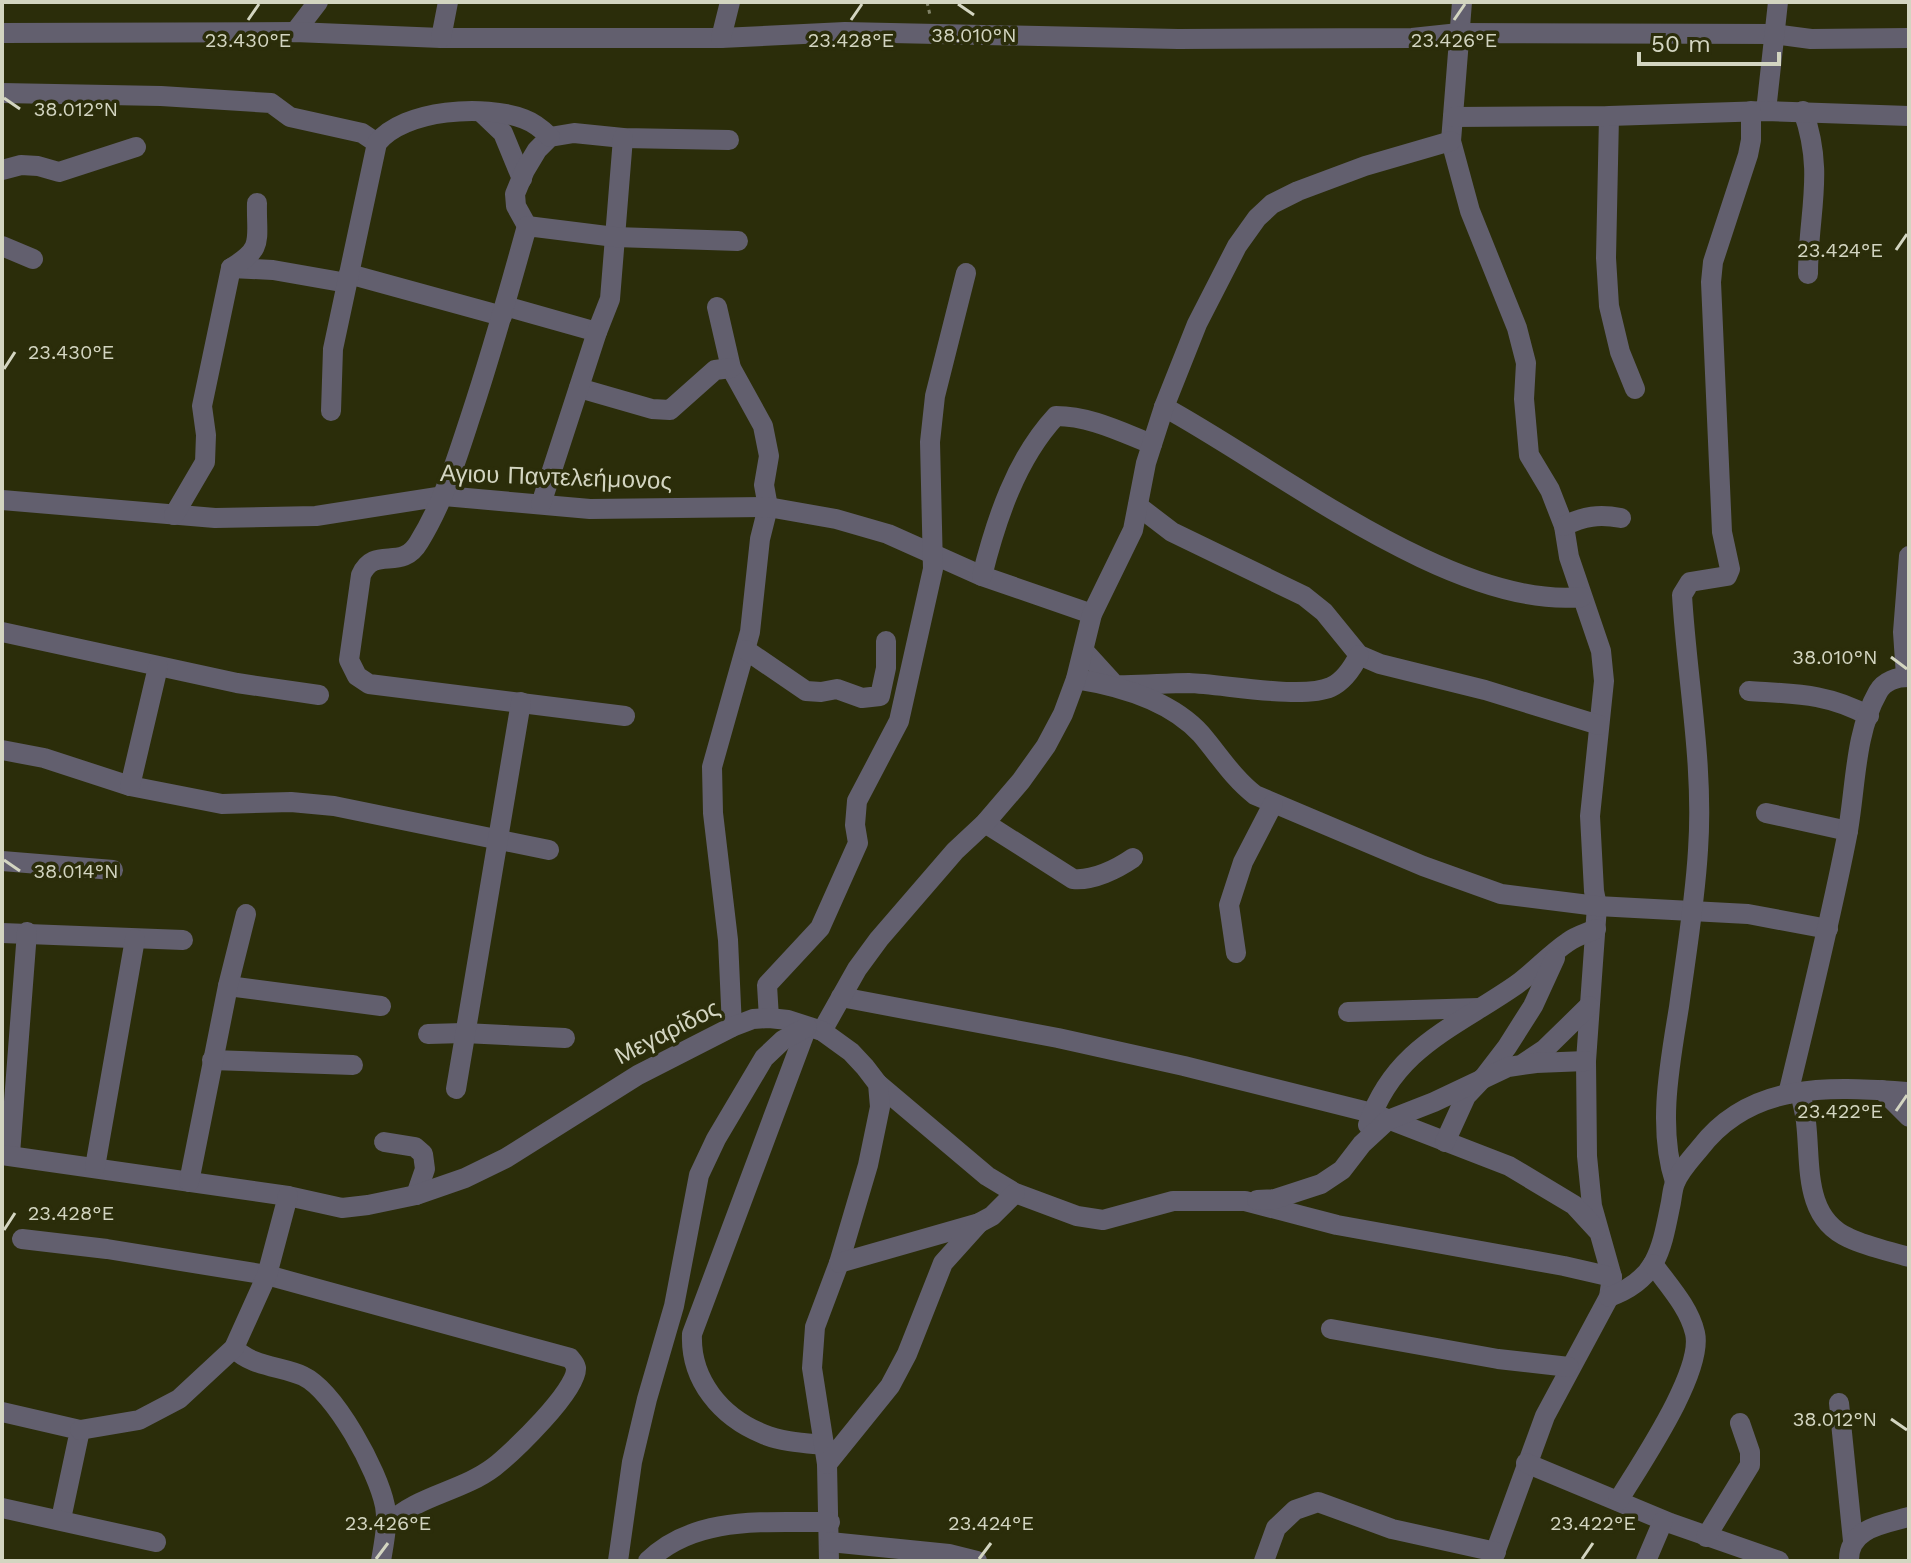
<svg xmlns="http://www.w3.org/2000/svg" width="1911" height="1563" viewBox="0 0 1911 1563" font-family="'Work Sans',sans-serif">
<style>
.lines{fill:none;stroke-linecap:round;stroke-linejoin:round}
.path{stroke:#818368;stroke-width:3;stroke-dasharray:4 4;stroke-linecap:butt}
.minor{stroke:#625f6e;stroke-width:20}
.ticks{fill:none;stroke:#d3d5c1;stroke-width:3}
.labels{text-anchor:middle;stroke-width:7;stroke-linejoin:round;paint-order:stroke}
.street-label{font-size:24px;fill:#d3d5c1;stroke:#2b2d0a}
.ticks-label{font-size:20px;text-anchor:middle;fill:#d3d5c1;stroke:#2b2d0a;stroke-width:7;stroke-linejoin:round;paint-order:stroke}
</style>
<rect width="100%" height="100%" fill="#2b2d0a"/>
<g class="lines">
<!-- path -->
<path class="path" d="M927,2L930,15"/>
<!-- minor -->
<g class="minor">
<path d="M1462,2L1451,141L1470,211L1517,328L1526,363L1524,399L1529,455L1550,490L1564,526L1569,557L1601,651L1604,681L1590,816L1594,891L1597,906L1586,1061L1587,1156L1592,1206L1612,1277L1609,1297L1545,1416L1492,1561"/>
<path d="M295,32L318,2"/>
<path d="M2,33L295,32L441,38H721L845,32L1178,39L1412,38L1459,33L1774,34L1811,39L1909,38"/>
<path d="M441,38L448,2"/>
<path d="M721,38L730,2"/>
<path d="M2,93L161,96L271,103L290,117L362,133L377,143"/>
<path d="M1766,111L1778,2"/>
<path d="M1803,111C1825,172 1808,213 1808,274"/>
<path d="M481,112L503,133L522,179"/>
<path d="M1609,116L1606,258L1609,306L1620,352L1635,389"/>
<path d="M1453,117L1609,116L1766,111L1909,116"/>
<path d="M2,170L21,165L38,166L59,172L136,147"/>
<path d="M527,226L516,206L515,194L525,170L537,150L550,137L574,133L623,138L729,140"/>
<path d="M2,246L33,259"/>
<path d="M231,268L273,270L347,283"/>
<path d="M349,274L502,316"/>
<path d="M505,306L597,332"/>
<path d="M717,307L731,368L763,426L769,456L764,485L768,507L760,539L750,632L712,767L713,813L728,940L732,1027"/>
<path d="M579,388L652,409L670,410L715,370L731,368"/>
<path d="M1164,407C1275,467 1454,610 1582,597"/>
<path d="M331,411L333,349L377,143C404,109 485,104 524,119C535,123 542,129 550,137"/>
<path d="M2,500L215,518L316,516L444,496L590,509L768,507L836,519L888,534L982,576L1092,614"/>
<path d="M541,504L597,332L610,299L623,138"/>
<path d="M1138,506L1172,532L1304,596L1324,612L1359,655L1380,664L1485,690L1599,725"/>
<path d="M174,515L205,462L206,435L202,406L231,268C265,248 256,240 257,203"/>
<path d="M1564,526C1584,516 1599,514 1621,518"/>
<path d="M982,576C996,520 1016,459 1056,416C1090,416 1121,432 1152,444"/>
<path d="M2,632L237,683L319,695"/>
<path d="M746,650L806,691L821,692L837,689L862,698L880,696L886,668V641"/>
<path d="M1084,651L1115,685C1140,686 1164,683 1189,683C1223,684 1302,700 1331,687C1344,681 1353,667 1359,655"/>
<path d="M1906,676L1903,632L1909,556"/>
<path d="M1076,679C1120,686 1170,700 1201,734C1219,755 1233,778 1255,795L1423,866L1501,894L1597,906L1748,914L1828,929"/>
<path d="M1749,691C1795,694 1827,693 1869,716"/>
<path d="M625,716L369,684L357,676L349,660L361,575C375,544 401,573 419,542C443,503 456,461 470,418C491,355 509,291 527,226L615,237L738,241"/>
<path d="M2,750L44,758L130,786L222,804L291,802L334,806L549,850"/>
<path d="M130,786L158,667"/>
<path d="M1766,813L1848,831"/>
<path d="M985,823L1073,879C1093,881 1117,869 1133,858"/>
<path d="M2,861L113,870"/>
<path d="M2,933L183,940"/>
<path d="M1236,953L1229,905L1243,862L1273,804"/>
<path d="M228,986L381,1006"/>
<path d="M841,997L1058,1038L1184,1066L1372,1113L1509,1166L1574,1205L1597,1230"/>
<path d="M1348,1012L1479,1008"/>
<path d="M769,1018L767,985L820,928L858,843L855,825L857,801L899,721L933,569L930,442L935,396L966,273"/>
<path d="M807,1027L692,1334C690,1380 721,1417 763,1434C782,1442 804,1443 825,1445"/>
<path d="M822,1031L857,969L879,939L955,851L985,823L1021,781L1046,746L1063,714L1076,679L1092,614L1133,530L1146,463L1164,407L1197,324L1237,246L1257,218L1272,204L1298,191L1365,166L1451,141"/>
<path d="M428,1034L464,1033L565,1038"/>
<path d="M212,1060L353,1065"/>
<path d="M1524,1063L1545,1049L1589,1006"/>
<path d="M878,1084L987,1176L1015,1193L1077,1216L1103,1220L1173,1201H1245L1337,1225L1564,1266L1612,1277"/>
<path d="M456,1089L521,702"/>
<path d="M1882,1090L1909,1117"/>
<path d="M1800,1092C1802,1102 1805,1112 1806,1122C1811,1164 1803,1218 1849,1238C1868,1247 1889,1251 1909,1257"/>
<path d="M1788,1094C1809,1008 1830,922 1847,836C1856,789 1854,734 1878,692C1884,681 1897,677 1909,677"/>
<path d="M1368,1125C1394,1048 1454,1028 1516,985C1534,972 1550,954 1568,942C1576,936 1587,933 1596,929"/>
<path d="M384,1142L415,1147L423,1154L425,1169L416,1195"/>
<path d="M1445,1142L1466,1096L1484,1077L1507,1047L1533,1006L1555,958"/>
<path d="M10,1154L27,932"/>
<path d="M2,1155L288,1196L342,1208L368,1205L416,1195L465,1178L506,1158L638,1075L732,1027L753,1019L769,1018L788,1020L822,1031L851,1052L865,1067L878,1084L880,1107L868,1165L839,1263L815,1327L812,1368L827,1464L829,1561"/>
<path d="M95,1167L135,939"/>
<path d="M189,1182L228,986L246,914"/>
<path d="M1675,1182C1657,1127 1670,1063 1679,1007C1686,955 1695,902 1698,850C1704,764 1687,680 1682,595L1690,582L1727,576L1730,569L1722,532L1711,282L1713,262L1748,155L1751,140V111"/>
<path d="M1257,1200L1275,1199L1321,1184L1342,1170L1362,1144L1388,1120L1434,1102L1508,1067L1536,1063L1586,1061"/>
<path d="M22,1239L107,1249L267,1275L570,1358C573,1362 575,1363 576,1368C578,1390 512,1453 494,1467C461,1492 417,1495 387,1525"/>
<path d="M839,1263L979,1223L992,1216L1015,1193"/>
<path d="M1609,1297C1656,1280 1661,1252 1670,1207C1672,1199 1672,1190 1675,1183C1680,1170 1692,1158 1700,1148C1752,1080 1832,1087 1909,1092"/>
<path d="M1331,1329L1498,1359L1569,1367"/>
<path d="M234,1348C252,1367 281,1366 303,1376C335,1391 378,1471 385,1506C388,1525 384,1542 381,1561"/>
<path d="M1839,1403L1853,1541"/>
<path d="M2,1412L80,1430L61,1519"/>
<path d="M80,1430L139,1420L179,1399L234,1348L267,1275L288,1196"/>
<path d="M1526,1463L1670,1523L1779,1561"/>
<path d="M827,1464L890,1386L907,1354L943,1263L979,1223"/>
<path d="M1618,1501C1639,1466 1704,1372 1695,1333C1689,1307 1668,1285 1653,1264"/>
<path d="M2,1508L156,1542"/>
<path d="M1706,1537L1750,1465V1452L1740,1423"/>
<path d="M830,1542L949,1554L977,1561"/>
<path d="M618,1561L632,1462L647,1399L674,1306L699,1175L716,1139L764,1058L783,1040L807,1027"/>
<path d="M648,1561C696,1514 768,1523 830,1522"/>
<path d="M1264,1561L1276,1528L1295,1510L1318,1502L1392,1529L1496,1552"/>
<path d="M1646,1561L1663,1521"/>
<path d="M1849,1561C1848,1528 1884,1524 1909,1517"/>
</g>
</g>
<!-- ticks -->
<path class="ticks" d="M958,4L974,15M248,20L259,4M851,20L862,4M1454,20L1465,4M4,98L20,109M1896,250L1907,234M4,369L15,352M1891,657L1907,669M4,860L20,871M1896,1111L1907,1095M4,1230L15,1213M1891,1419L1907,1430M376,1559L388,1543M979,1559L991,1543M1582,1559L1593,1543"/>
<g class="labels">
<!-- street labels -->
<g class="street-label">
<text transform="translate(556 477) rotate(2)" y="8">Αγιου Παντελεήμονος</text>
<text transform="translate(667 1032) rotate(-27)" y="8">Μεγαρίδος</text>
</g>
</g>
<g class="ticks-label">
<text x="974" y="42">38.010°N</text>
<text x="248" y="47">23.430°E</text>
<text x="851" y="47">23.428°E</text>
<text x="1454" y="47">23.426°E</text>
<text x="76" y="116">38.012°N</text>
<text x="1840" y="257">23.424°E</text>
<text x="71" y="359">23.430°E</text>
<text x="1835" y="664">38.010°N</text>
<text x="76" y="878">38.014°N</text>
<text x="1840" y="1118">23.422°E</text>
<text x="71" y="1220">23.428°E</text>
<text x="1835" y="1426">38.012°N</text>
<text x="388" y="1530">23.426°E</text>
<text x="991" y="1530">23.424°E</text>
<text x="1593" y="1530">23.422°E</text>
</g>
<!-- border -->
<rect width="1911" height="1563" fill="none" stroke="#d3d5c1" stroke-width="8"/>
<!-- scale -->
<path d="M1639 52v12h140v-12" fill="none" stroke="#d3d5c1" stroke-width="4"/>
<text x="1651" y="52" font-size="24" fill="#d3d5c1" stroke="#2b2d0a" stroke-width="6" paint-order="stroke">50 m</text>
</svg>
